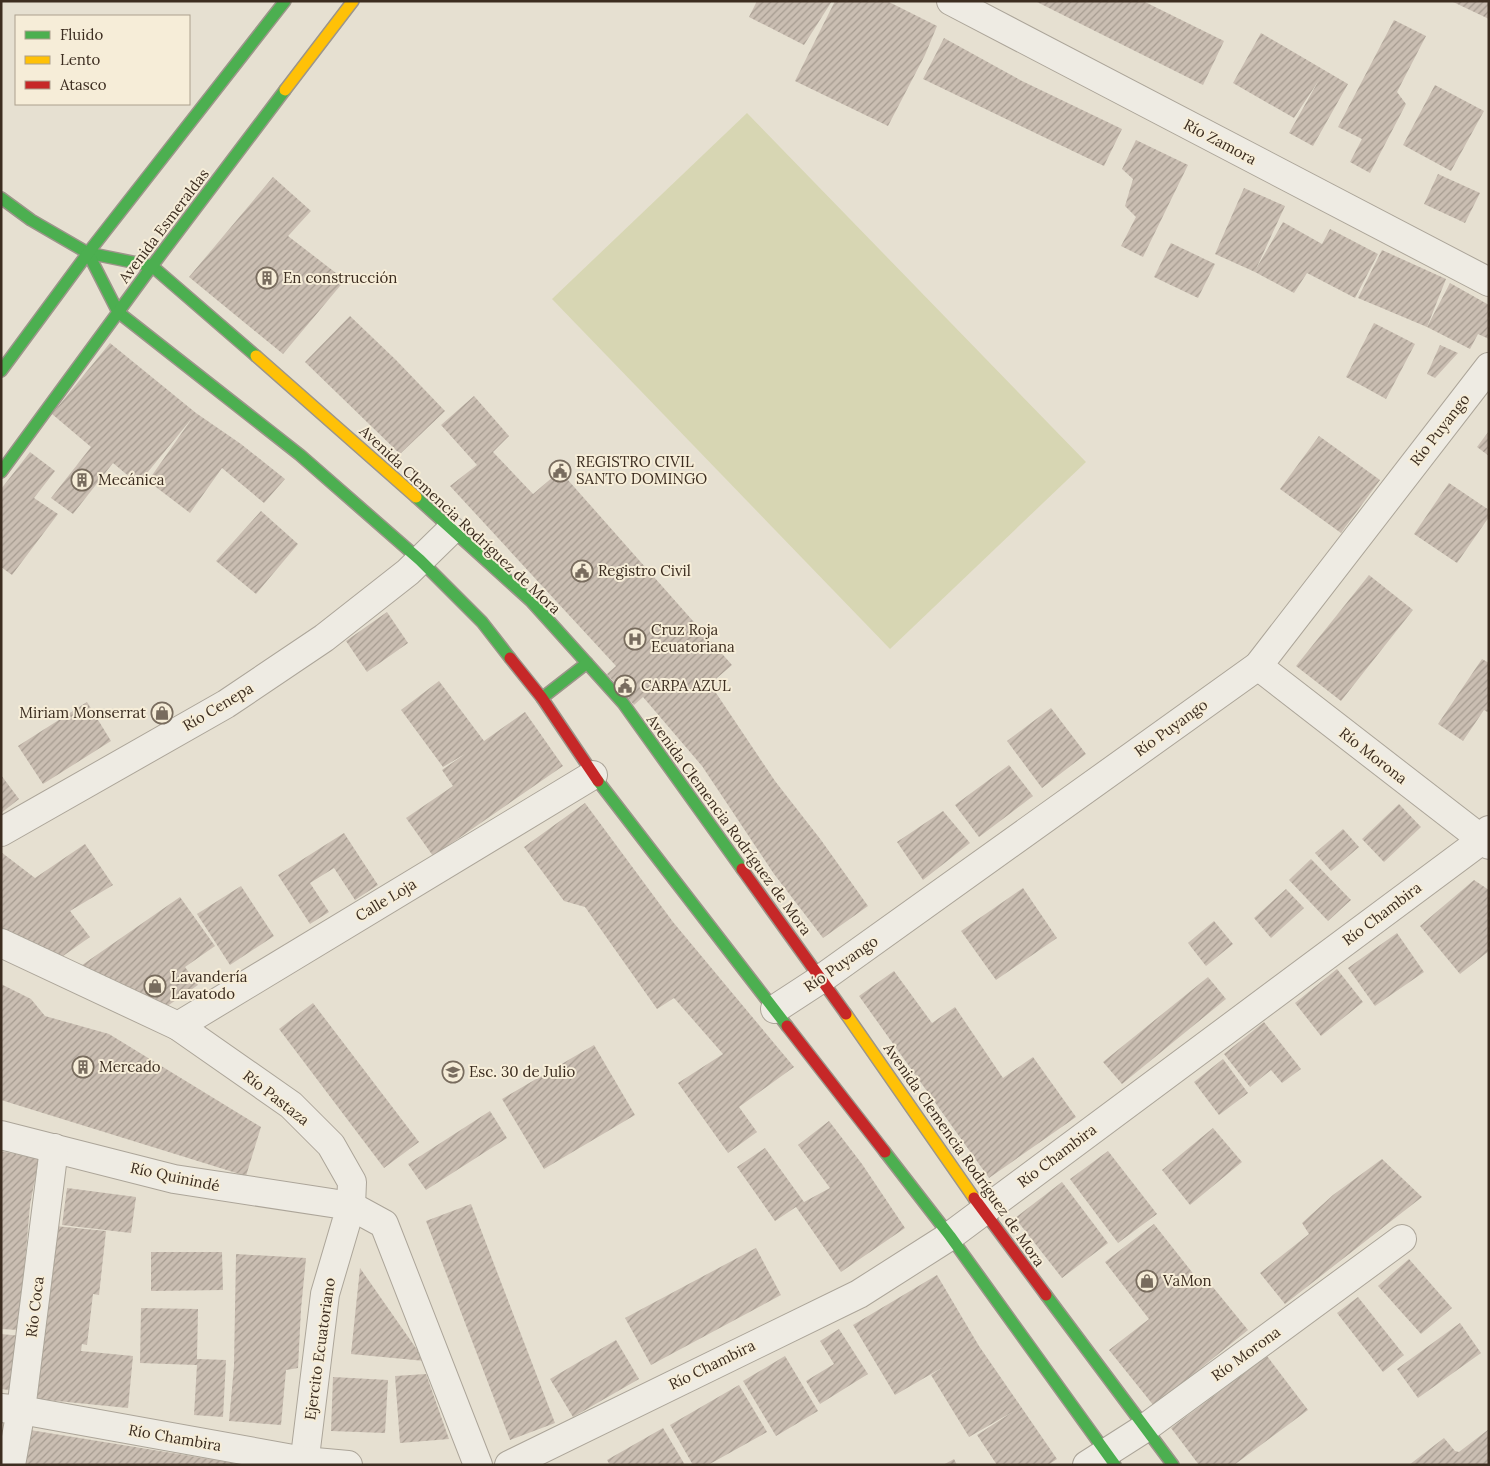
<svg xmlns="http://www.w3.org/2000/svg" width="1490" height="1466" viewBox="0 0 1490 1466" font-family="Lora,serif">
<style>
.garden{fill:#d7d6b3}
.building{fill:url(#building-hatch)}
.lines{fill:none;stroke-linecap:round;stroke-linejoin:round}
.street-casing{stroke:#aca599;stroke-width:30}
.fast-casing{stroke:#9c958a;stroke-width:14}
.slow-casing{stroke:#9c958a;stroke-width:14}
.jam-casing{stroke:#9c958a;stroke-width:14}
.street{stroke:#eeebe3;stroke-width:28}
.fast{stroke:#4caf50;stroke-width:11}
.slow{stroke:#ffc107;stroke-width:11}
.jam{stroke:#c62828;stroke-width:11}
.labels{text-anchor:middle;stroke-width:4;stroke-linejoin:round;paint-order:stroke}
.street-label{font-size:15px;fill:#3c2d20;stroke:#f6edd8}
.poi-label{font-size:15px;fill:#3c2d20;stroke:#f6edd8;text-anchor:start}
</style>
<defs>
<pattern id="building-hatch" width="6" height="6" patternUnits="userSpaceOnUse" patternTransform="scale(1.25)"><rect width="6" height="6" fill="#cabeb2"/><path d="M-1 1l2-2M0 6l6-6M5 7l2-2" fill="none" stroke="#a59b90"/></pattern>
</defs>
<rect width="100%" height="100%" fill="#e6e0d1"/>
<!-- garden -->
<path class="garden" d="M747,113L1086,462L890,649L552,299Z"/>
<!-- building -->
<g class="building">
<path d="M757,1H832L804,45L749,17Z"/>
<path d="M835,1H887L937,26L925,55L888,126L795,81Z"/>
<path d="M1035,1H1143L1224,41L1203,85Z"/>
<path d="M1451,1H1489V19Z"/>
<path d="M1394,20L1426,36L1397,92L1406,104L1370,173L1350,162L1362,139L1338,127Z"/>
<path d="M1261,33L1348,84L1313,146L1289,133L1319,80L1294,118L1233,83Z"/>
<path d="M944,38L1022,81L1122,129L1104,166L923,79Z"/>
<path d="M1435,85L1484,111L1451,171L1403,145Z"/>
<path d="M1136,140L1188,165L1143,257L1121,246L1136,217L1125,206L1133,179L1122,169Z"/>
<path d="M1438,174L1480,193L1465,223L1424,204Z"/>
<path d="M273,177L311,211L288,236L345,280L283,354L189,277Z"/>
<path d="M1244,188L1285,206L1256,269L1283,222L1322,244L1330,229L1378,254L1355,298L1307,273L1294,293L1255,272L1215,254Z"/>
<path d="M1171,243L1215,264L1198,298L1154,277Z"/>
<path d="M1382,250L1446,279L1427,327L1358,298Z"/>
<path d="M1450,283L1489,305V339L1478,334L1470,349L1427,327Z"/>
<path d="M350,316L396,360L445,411L400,454L305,362Z"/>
<path d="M1374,323L1415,344L1386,399L1346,377Z"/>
<path d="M110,343L196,413L241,444L285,479L264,503L222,468L190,513L148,481L193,417L138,484L113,463L73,514L51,498L91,447L52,414Z"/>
<path d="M1440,345L1458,353L1435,378L1427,374Z"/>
<path d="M474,396L509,436L493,452L533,494L560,471L732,665L710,684L775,781L821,840L868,906L823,938L774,874L702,766L643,697L634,705L607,674L616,666L450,486L477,465L441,425Z"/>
<path d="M1489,431V456L1477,447Z"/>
<path d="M1319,436L1380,480L1341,533L1280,489Z"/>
<path d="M30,452L55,471L34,498L58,514L12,575L1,567V489Z"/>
<path d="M1449,483L1489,510V517L1457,563L1414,534Z"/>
<path d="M261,511L298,544L256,594L216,561Z"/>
<path d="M1369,575L1413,610L1341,701L1296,666Z"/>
<path d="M387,612L408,643L367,672L346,641Z"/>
<path d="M1482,659L1489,663V713L1484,710L1463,741L1438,724Z"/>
<path d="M439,681L484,741L525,712L563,766L433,856L406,818L453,786L442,770L465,754L443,767L401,710Z"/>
<path d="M87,702L111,741L43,784L18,746Z"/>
<path d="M1051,708L1086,754L1042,788L1007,741Z"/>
<path d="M1009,765L1033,796L979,837L955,805Z"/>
<path d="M1,775L19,799L1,813Z"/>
<path d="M585,803L673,922L794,1067L739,1107L757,1132L728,1153L678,1083L723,1054L674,998L657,1009L585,907L564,901L524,847Z"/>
<path d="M1399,804L1421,827L1384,862L1362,839Z"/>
<path d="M943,811L970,843L923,880L897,842Z"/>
<path d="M1343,829L1359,847L1331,871L1315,853Z"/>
<path d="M344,833L378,885L355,900L334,868L310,883L329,912L310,924L278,875Z"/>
<path d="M85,844L113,885L70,911L90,937L56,961L1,932V852L35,878Z"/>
<path d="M1311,859L1351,900L1328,921L1289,880Z"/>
<path d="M1474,880L1489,890V951L1460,974L1420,926Z"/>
<path d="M241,886L274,936L230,965L197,914Z"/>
<path d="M1023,888L1057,938L996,980L961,931Z"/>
<path d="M1286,889L1304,908L1271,938L1254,918Z"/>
<path d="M180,897L215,946L185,967L198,985L160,1011L75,970Z"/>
<path d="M1214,921L1233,944L1206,966L1188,943Z"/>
<path d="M1397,933L1424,972L1375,1006L1348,968Z"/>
<path d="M1337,969L1363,1002L1321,1036L1295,1003Z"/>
<path d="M894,971L932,1023L955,1007L1003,1078L1033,1057L1076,1117L989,1178L859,996Z"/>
<path d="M1208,977L1226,999L1122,1084L1103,1062Z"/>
<path d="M1,984L31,999L45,1016L109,1034L261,1127L246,1176L1,1100Z"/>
<path d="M313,1003L419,1142L384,1168L279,1029Z"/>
<path d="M1264,1022L1301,1069L1282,1083L1271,1070L1250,1087L1224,1054Z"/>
<path d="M594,1045L635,1115L544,1169L502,1099Z"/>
<path d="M1223,1059L1248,1093L1219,1115L1194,1082Z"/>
<path d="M490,1111L507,1138L426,1190L408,1164Z"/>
<path d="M829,1121L862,1164L905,1228L841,1272L796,1207L775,1221L737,1167L765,1148L804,1202L830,1188L798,1145Z"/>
<path d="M1213,1128L1242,1162L1190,1205L1162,1170Z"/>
<path d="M1,1151L39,1159L30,1205L19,1330L1,1329Z"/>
<path d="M1108,1151L1157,1214L1118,1243L1070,1179Z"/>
<path d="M1382,1159L1422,1197L1285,1304L1260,1273L1309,1234L1302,1223L1333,1195Z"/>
<path d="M1062,1182L1108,1243L1062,1278L1015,1218Z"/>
<path d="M67,1188L136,1197L131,1233L62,1225Z"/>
<path d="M471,1204L555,1423L510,1440L426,1221Z"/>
<path d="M1154,1224L1199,1281L1203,1275L1248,1330L1154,1406L1109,1350L1149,1319L1105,1262Z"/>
<path d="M56,1226L106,1231L99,1295L93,1294L87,1345L82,1344L81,1351L133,1356L128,1408L37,1399Z"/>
<path d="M756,1248L781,1295L651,1365L625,1318Z"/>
<path d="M151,1252H222L223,1290L151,1291Z"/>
<path d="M236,1254L306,1258L301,1309L298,1368L286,1370L281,1425L229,1421L234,1366Z"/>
<path d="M1409,1259L1452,1308L1421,1334L1378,1286Z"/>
<path d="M360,1268L425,1361L351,1354Z"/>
<path d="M937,1275L979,1346L1057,1459L1048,1465H997L977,1435L1014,1411L969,1437L931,1375L945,1366L895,1395L853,1325Z"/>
<path d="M1358,1297L1404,1355L1383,1372L1337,1313Z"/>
<path d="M141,1308L198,1309L197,1359L226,1360L223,1417L194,1415L197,1365L140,1363Z"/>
<path d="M1460,1323L1481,1353L1418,1398L1397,1369Z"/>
<path d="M839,1329L868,1374L820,1404L806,1381L834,1364L820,1341Z"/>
<path d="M1,1334L22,1336L17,1391L1,1389Z"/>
<path d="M616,1340L639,1379L573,1417L550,1379Z"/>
<path d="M785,1356L818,1411L776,1436L743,1381Z"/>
<path d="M1267,1356L1308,1410L1234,1465H1199L1171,1428Z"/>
<path d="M426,1374L449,1439L400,1443L395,1376Z"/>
<path d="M333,1377L388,1380L385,1433L331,1431Z"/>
<path d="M739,1385L767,1432L708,1465H693L670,1425Z"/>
<path d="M663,1428L685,1465H610L607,1460Z"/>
<path d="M1489,1429V1465H1409L1444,1438L1455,1451L1459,1452Z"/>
<path d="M30,1430L240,1464V1465H26Z"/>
<path d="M954,1459L957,1465H943Z"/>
</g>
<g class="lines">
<!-- street casing -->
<g class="street-casing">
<g id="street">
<path d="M951,1L1489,282"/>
<path d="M1258,666L1489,845"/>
<path d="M1,832L226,704L324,638L408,572L451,530"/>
<path d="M1,943L178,1026L291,1105L331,1145L352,1182L351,1206L384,1224L478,1465"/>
<path d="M775,1009L821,979L1258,666L1489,367"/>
<path d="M178,1026L593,775"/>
<path d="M1,1135L174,1179L351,1206L325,1294L304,1465"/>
<path d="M1,1408L21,1410L304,1461L348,1465"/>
<path d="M11,1465L21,1410L54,1148"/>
<path d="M509,1465L859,1294L950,1236L1482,840L1489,830"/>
<path d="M1087,1465L1145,1428L1402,1239"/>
</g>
</g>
<!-- fast casing -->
<g class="fast-casing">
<g id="fast">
<path d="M1,198L31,220L88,253L152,266L256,356"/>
<path d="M88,253L118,312L300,455L420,560L482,622L510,658"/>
<path d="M1,371L88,253L285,1"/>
<path d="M1,472L152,266L285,90"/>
<path d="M416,497L531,601L623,703L742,869"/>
<path d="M542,698L587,663"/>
<path d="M598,781L787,1026"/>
<path d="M885,1152L950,1236L1115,1465"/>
<path d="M1046,1295L1173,1465"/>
</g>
</g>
<!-- slow casing -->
<g class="slow-casing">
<g id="slow">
<path d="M285,90L353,1"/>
<path d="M256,356L416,497"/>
<path d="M846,1014L974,1198"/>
</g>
</g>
<!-- jam casing -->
<g class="jam-casing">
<g id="jam">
<path d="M510,658L542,698L598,781"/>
<path d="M742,869L846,1014"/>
<path d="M787,1026L885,1152"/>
<path d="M974,1198L1046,1295"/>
</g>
</g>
<!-- street -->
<use href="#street" class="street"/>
<!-- fast -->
<use href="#fast" class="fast"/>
<!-- slow -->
<use href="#slow" class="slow"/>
<!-- jam -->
<use href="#jam" class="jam"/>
</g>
<!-- icons -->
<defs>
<g id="building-ring" transform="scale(1.125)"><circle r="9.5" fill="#f6edd8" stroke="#786c5e" stroke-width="1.5"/><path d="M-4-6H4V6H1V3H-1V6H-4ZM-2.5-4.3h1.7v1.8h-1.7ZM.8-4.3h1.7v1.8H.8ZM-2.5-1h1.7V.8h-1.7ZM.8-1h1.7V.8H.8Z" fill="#786c5e"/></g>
<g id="civic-ring" transform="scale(1.125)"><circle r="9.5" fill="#f6edd8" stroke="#786c5e" stroke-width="1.5"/><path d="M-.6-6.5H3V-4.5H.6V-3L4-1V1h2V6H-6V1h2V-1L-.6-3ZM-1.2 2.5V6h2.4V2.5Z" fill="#786c5e"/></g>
<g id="hospital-ring" transform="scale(1.125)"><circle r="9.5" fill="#f6edd8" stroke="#786c5e" stroke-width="1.5"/><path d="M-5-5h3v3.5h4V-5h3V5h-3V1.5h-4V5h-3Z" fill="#786c5e"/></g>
<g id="shop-ring" transform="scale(1.125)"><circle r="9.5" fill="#f6edd8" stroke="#786c5e" stroke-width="1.5"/><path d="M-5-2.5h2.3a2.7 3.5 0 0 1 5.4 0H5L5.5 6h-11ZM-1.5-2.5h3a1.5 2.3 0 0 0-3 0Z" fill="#786c5e"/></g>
<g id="school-ring" transform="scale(1.125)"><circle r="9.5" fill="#f6edd8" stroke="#786c5e" stroke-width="1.5"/><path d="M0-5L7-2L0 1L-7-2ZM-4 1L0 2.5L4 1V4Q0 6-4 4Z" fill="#786c5e"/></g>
</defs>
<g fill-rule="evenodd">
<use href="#building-ring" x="267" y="278"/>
<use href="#civic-ring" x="560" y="471"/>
<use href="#building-ring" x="82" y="480"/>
<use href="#civic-ring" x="582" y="571"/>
<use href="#hospital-ring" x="635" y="639"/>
<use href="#civic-ring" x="625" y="686"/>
<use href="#shop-ring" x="162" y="713"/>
<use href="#shop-ring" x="155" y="986"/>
<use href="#building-ring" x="83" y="1067"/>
<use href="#school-ring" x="453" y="1072"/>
<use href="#shop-ring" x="1147" y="1281"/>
</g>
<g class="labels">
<!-- street labels -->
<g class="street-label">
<text transform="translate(1220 142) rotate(28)" y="5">Río Zamora</text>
<text transform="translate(164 226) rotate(-53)" y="5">Avenida Esmeraldas</text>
<text transform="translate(1440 430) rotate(-52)" y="5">Río Puyango</text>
<text transform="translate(460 520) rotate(43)" y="5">Avenida Clemencia Rodríguez de Mora</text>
<text transform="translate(218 707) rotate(-31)" y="5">Río Cenepa</text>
<text transform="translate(1171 728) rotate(-36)" y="5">Río Puyango</text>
<text transform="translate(1373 756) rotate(38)" y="5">Río Morona</text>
<text transform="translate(729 825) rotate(54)" y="5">Avenida Clemencia Rodríguez de Mora</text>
<text transform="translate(386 900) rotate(-31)" y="5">Calle Loja</text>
<text transform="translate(1382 914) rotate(-37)" y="5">Río Chambira</text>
<text transform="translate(841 964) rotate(-35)" y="5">Río Puyango</text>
<text transform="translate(276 1098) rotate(38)" y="5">Río Pastaza</text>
<text transform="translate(964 1155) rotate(55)" y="5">Avenida Clemencia Rodríguez de Mora</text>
<text transform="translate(1057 1156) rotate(-37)" y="5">Río Chambira</text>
<text transform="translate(175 1177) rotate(12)" y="5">Río Quinindé</text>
<text transform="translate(35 1307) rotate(-83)" y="5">Río Coca</text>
<text transform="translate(320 1349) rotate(-82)" y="5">Ejercito Ecuatoriano</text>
<text transform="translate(1246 1354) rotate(-36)" y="5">Río Morona</text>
<text transform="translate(712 1365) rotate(-26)" y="5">Río Chambira</text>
<text transform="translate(175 1438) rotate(10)" y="5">Río Chambira</text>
</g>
<!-- poi labels -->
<g class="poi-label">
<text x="283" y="283">En construcción</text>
<text x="576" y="467">REGISTRO CIVIL<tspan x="576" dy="17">SANTO DOMINGO</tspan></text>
<text x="98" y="485">Mecánica</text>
<text x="598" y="576">Registro Civil</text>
<text x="651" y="635">Cruz Roja<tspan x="651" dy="17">Ecuatoriana</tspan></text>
<text x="641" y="691">CARPA AZUL</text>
<text x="146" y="718" text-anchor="end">Miriam Monserrat</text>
<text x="171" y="982">Lavandería<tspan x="171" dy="17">Lavatodo</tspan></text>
<text x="99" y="1072">Mercado</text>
<text x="469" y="1077">Esc. 30 de Julio</text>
<text x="1163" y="1286">VaMon</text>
</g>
</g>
<!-- border -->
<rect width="1490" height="1466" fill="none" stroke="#3c2d20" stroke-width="5"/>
<!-- legend -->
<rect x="15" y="15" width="175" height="90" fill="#f6edd8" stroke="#aca08e"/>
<rect x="25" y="31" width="25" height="8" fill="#4caf50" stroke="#aca08e"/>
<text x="60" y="40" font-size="15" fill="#3c2d20">Fluido</text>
<rect x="25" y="56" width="25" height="8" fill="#ffc107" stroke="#aca08e"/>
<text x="60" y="65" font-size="15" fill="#3c2d20">Lento</text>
<rect x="25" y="81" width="25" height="8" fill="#c62828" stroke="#aca08e"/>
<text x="60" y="90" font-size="15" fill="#3c2d20">Atasco</text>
</svg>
